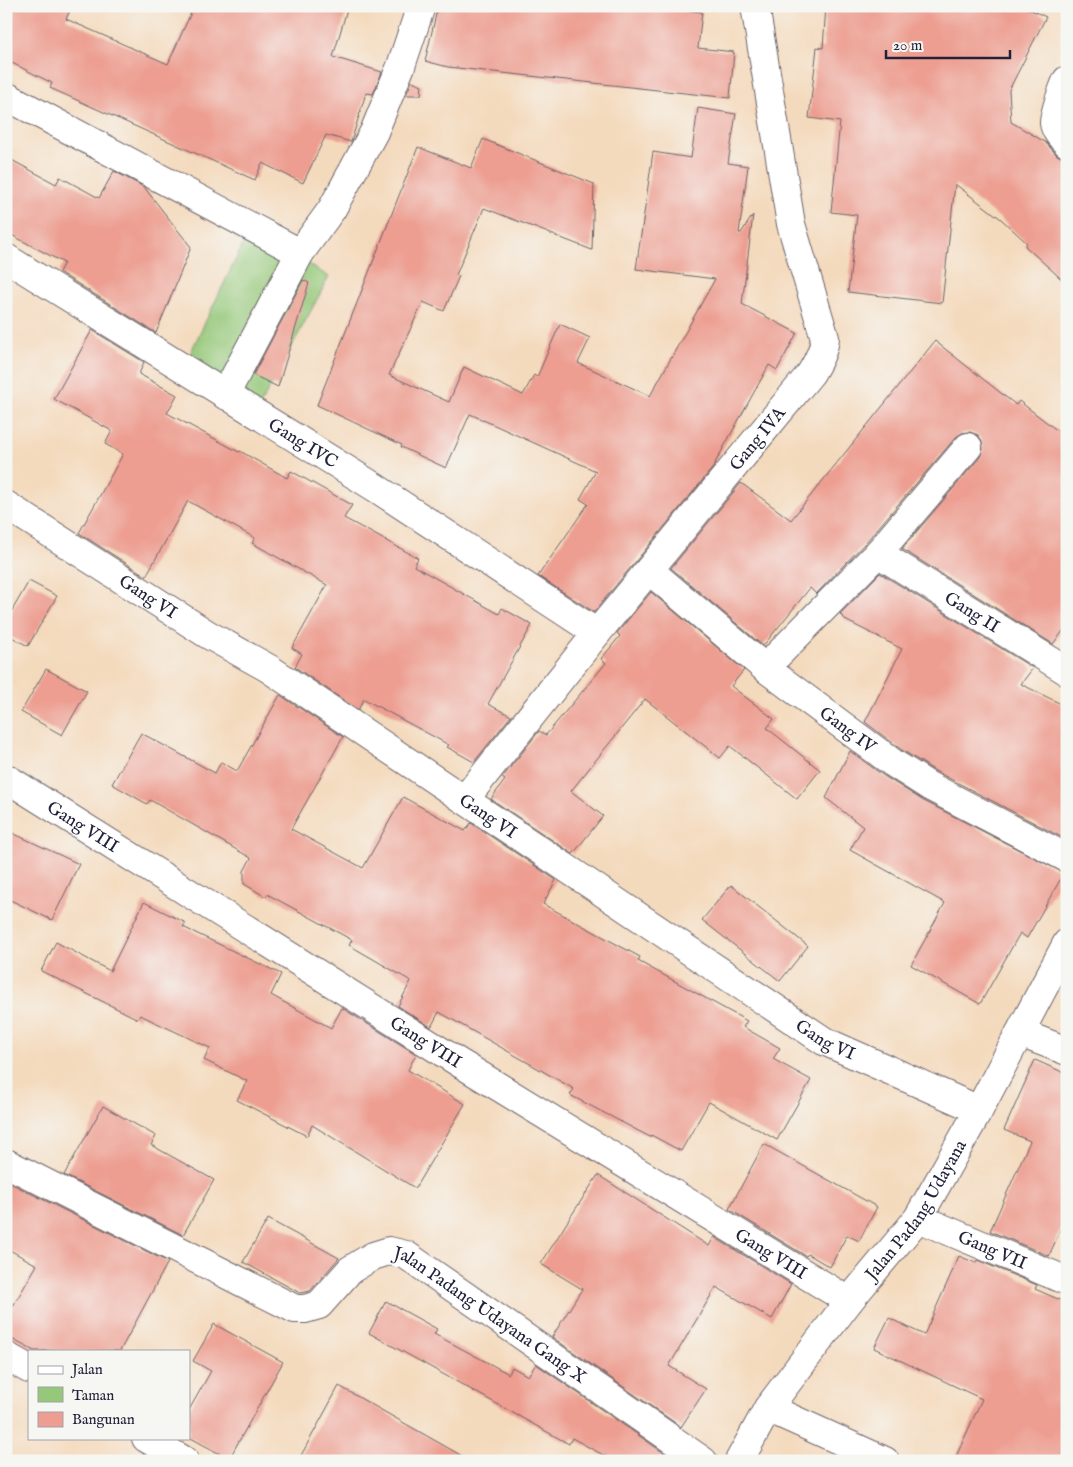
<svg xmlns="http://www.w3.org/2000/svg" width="1073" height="1467" viewBox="0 0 1073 1467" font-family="'IM FELL English',serif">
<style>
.green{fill:#95c879;stroke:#5c755a}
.building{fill:#ed9e91}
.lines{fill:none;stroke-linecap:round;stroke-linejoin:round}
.minor-casing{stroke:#6c6268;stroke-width:30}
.minor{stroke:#fff;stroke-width:28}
.labels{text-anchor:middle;stroke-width:5;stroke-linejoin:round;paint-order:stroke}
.street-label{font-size:18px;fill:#22223b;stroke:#f6f6f2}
</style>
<rect width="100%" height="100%" fill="#f6f6f2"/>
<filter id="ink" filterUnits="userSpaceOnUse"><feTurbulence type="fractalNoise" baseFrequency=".02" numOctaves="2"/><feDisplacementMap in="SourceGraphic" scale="10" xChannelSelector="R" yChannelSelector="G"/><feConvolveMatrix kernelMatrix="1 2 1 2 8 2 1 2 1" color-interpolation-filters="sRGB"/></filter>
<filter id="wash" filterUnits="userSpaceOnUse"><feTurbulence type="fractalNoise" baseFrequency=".0096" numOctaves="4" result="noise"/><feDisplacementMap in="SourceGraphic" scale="20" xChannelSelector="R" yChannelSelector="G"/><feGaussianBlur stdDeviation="1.12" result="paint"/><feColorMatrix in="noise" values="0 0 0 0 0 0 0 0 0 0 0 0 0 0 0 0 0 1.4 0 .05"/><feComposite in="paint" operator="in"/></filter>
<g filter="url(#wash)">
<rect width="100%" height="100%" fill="#f4dabd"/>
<!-- green -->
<path class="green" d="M249,232L275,243L329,277L256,413L182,370Z"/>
<g id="blocks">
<!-- building -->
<g class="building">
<path d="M6,6H72L66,19L168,64L194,6H348L333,57L382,72L373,94L366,93L351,142L326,135L303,183L262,163L255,180L50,88L52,83L6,60Z"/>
<path d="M438,6H648L702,12L698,48L734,52L730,98L448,67L425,61Z"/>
<path d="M826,6H1023L1046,17L1009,90L1011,122L1045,142L1057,155L1063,158H1067V284L1025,246L1027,243L1001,219L955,184L942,303L848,292L857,215L831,212L840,122L809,118L817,47L823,48Z"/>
<path d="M412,81L422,85L421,95H406Z"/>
<path d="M698,108L736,114L728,163L748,166L739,233H741L753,215L742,304L797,333L777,370L769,365L715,463L716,464L594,612L538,576L588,504L580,499L596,471L470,414L446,468L401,447L402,445L317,405L418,147L471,168L483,139L594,184L592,250L484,208L456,275L459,276L444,311L423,302L389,375L449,402L464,367L523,395L534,375L537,377L560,324L590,338L578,363L650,396L715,279L636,269L653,152L691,158Z"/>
<path d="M6,157L56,184L60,177L99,198L114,171L144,187L191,247L156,333L59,272L64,263L6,232Z"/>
<path d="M303,280L309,283L278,387L253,375Z"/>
<path d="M92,330L144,362L139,374L177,395L167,413L239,452L240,451L287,478L291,471L352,505L344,518L418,558L414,566L499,614L502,608L532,625L488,704L511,716L474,762L447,747L449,745L364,699L358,710L295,667L302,654L292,648L327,585L252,543L255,538L188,501L146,576L79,533L123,454L105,444L112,431L54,399Z"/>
<path d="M935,341L1016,405L1019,401L1067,438V626L1053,644L902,549L980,457L983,449L982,441L978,435L970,432L962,433L956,437L866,542L816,594L810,588L763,646L671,568L741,483L791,520Z"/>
<path d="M880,573L1033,668L1021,684L1067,707V840L937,772L902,750L865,722L902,649L847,621L840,614Z"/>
<path d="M29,581L57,596L28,646L6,634V621Z"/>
<path d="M651,592L744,670L731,686L774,719L767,728L820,770L797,799L730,746L720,758L645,699L571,791L603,816L573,854L491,799L505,780L502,778L539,731L546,735L606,663L601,659L620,636L617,633Z"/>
<path d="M46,669L87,691L62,735L21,712Z"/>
<path d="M280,695L343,737L291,829L363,868L403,797L465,831L471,823L556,880L543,904L640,957L638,961L747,1021L743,1027L780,1048L773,1059L811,1080L777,1140L709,1102L681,1151L651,1135L650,1137L570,1095L574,1089L439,1012L431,1027L398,1006L411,981L349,945L352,940L267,894L266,897L244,884V871L251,858L150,800L147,804L112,784L141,733L215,773L221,762L237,771Z"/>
<path d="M850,751L884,776L922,800L1064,873L1027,938L1020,933L980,1004L911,965L945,903L850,850L863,827L826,798Z"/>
<path d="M6,830L79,864L52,920L6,898Z"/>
<path d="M731,885L808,946L780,981L702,920Z"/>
<path d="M144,902L186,923L183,927L281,974L271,995L331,1028L342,1008L416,1054L408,1070L465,1104L415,1188L312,1125L307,1136L237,1100L247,1081L204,1060L210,1048L140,1015L138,1019L41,971L56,942L110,971Z"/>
<path d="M1035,1060L1067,1074V1215L1049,1256L990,1231L1030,1141L1004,1130Z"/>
<path d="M103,1106L156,1136L151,1145L214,1180L183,1235L64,1175Z"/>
<path d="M764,1144L877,1207L859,1241L847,1235L830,1267L808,1254L806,1256L729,1209Z"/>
<path d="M598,1175L709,1246L714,1237L791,1284L772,1319L716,1287L669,1366L706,1389L681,1427L552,1337L582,1289L541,1264L571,1216Z"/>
<path d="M6,1181L168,1262L120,1351H34L6,1336V1318L37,1265L6,1248Z"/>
<path d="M268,1219L339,1258L310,1291L300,1293L243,1262Z"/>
<path d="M959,1256L976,1263L977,1260L1037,1285L1035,1289L1067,1303V1461H954L982,1399L874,1348L889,1318L924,1335Z"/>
<path d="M386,1301L437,1329L434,1334L509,1374L512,1367L528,1376L536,1364L664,1453L659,1461H614L572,1438L569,1444L369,1333Z"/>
<path d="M214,1324L283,1362L229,1459L189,1437V1410L211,1371L193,1361Z"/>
<path d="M339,1386L471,1461H298Z"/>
</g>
</g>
</g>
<g filter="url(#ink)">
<use href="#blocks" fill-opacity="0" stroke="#6c6268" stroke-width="1"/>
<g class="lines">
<!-- minor casing -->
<g class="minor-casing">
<g id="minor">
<path d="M1067,80C1063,88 1054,114 1054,123C1055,130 1061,138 1067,143"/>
<path d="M6,96L300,253"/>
<path id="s1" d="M6,258L376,488L597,633"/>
<path d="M225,395L300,253L332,209L374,132L401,66L421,6"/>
<path id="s2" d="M6,505L207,634L268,668L824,1041L979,1110"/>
<path id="s3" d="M878,553L1067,671"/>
<path id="s4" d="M649,570L765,668L893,763L929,786L1067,858"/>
<path d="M765,668L878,553L968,447"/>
<path id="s5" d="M6,778L458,1062L849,1301"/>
<path id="s6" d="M465,799L597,633L811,373C817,363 824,351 825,338L791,224L755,6"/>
<path d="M1020,1033L1067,1051"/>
<path id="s7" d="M6,1163L295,1309H305L319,1305L350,1270L373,1256L389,1251L406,1255L703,1461"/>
<path id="s8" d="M918,1218L1067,1281"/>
<path d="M6,1356L29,1369"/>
<path d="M768,1408L885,1461"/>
<path d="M146,1438L185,1461"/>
<path id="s9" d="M739,1461L768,1408L849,1301L918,1218L979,1110L1067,943"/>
</g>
</g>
<!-- minor -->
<use href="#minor" class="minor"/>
</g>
</g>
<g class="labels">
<!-- street labels -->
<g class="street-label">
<text dy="6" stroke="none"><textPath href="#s6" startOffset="464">Gang IVA</textPath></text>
<text dy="6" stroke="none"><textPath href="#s1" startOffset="350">Gang IVC</textPath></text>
<text dy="6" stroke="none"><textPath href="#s2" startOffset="169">Gang VI</textPath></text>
<text dy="6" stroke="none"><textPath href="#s3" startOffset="111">Gang II</textPath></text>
<text dy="6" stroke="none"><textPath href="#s4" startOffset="255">Gang IV</textPath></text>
<text dy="6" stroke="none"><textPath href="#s2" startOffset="574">Gang VI</textPath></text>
<text dy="6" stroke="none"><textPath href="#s5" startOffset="91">Gang VIII</textPath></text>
<text dy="6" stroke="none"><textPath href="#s2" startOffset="979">Gang VI</textPath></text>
<text dy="6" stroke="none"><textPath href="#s5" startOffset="496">Gang VIII</textPath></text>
<text dy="6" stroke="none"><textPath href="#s9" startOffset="308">Jalan Padang Udayana</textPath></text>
<text dy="6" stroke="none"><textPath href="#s8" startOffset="81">Gang VII</textPath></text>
<text dy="6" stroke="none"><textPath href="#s5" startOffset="901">Gang VIII</textPath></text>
<text dy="6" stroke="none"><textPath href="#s7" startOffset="559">Jalan Padang Udayana Gang X</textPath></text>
</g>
</g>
<!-- margin -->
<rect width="1073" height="1467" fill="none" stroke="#f6f6f2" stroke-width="25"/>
<!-- legend -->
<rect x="28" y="1350" width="162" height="90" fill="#f6f6f2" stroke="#a1a1a9"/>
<rect x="38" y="1366" width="25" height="8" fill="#ffffff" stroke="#a1a1a9"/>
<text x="72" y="1374" font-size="15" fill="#22223b">Jalan</text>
<rect x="38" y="1387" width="25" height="15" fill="#95c879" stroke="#a1a1a9"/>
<text x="72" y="1400" font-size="15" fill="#22223b">Taman</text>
<rect x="38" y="1412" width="25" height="15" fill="#ed9e91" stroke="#a1a1a9"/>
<text x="72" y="1424" font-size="15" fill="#22223b">Bangunan</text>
<!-- scale -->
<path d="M886 50v8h124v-8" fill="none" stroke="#22223b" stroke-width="2.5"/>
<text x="893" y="50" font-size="15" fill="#22223b" stroke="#f6f6f2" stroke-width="4" paint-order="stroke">20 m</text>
</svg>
